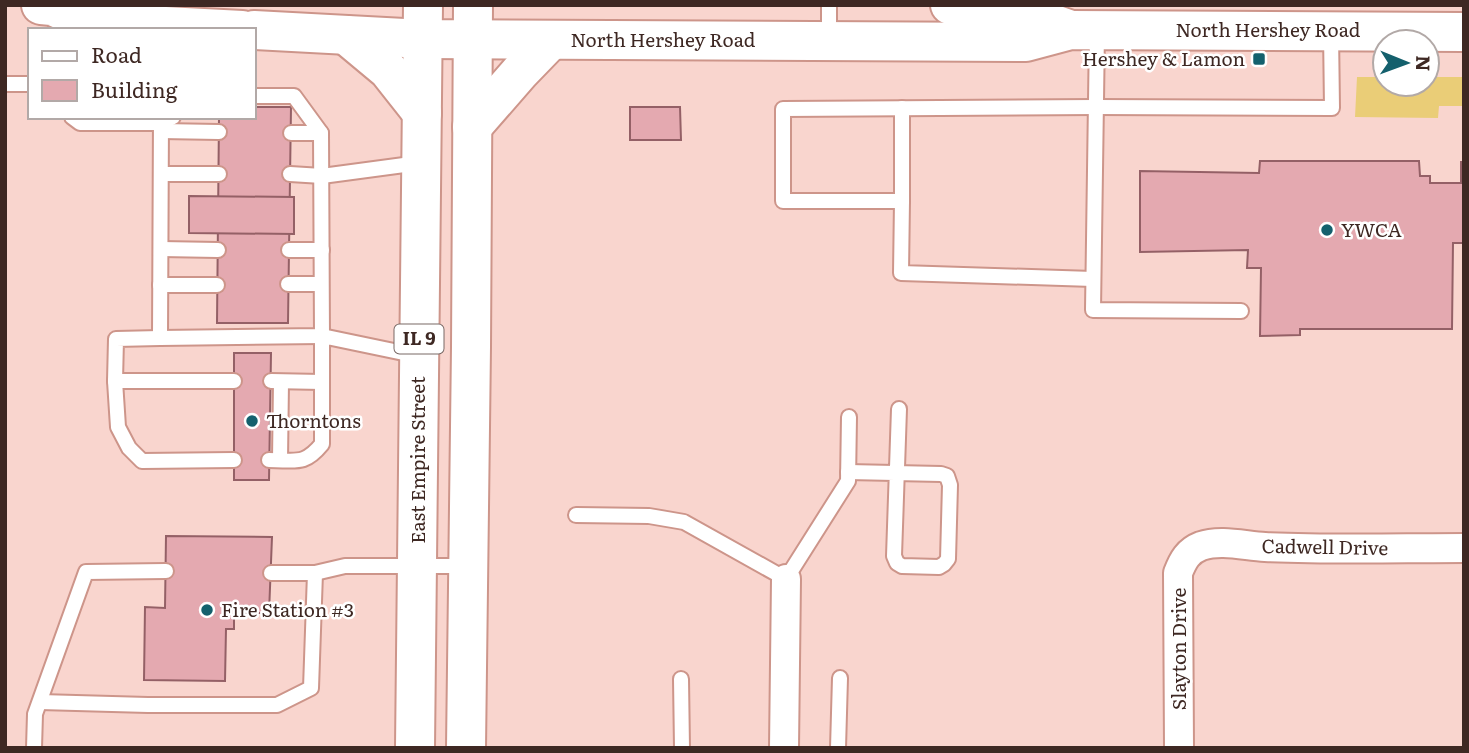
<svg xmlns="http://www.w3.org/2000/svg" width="1469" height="753" viewBox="0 0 1469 753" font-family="Literata,serif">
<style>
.green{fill:#eacd77}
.building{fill:#e4a9b0;stroke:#946066;stroke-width:2}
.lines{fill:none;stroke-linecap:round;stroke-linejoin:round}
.service-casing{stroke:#cd958a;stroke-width:18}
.minor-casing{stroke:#cd958a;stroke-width:32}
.secondary-casing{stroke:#cd958a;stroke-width:42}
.primary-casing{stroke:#cd958a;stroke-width:42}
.service{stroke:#fff;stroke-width:14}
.minor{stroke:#fff;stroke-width:28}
.secondary{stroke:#fff;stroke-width:38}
.primary{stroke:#fff;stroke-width:38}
.poi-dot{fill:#14606d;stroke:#fff;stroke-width:2.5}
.labels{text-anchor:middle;stroke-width:5;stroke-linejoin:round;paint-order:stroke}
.shield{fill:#fff;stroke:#786865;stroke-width:2}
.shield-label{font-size:18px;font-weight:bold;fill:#3e2823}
.street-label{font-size:19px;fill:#3e2823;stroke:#fff}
.poi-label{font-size:19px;fill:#3e2823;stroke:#fff;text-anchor:start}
</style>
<rect width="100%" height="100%" fill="#f9d5ce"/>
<!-- green -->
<path class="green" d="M1357,77H1385V84H1427V77H1464V106H1439L1438,118L1355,117Z"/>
<!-- building -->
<g class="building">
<path d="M254,107H291L288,323H217L219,117H254Z"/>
<path d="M630,107H680L681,140H630Z"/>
<path d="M1260,161H1419L1420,176H1430V183H1461V162H1464V243H1453L1452,329H1300V335L1260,336L1261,268H1247L1248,250L1140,252V171L1259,173Z"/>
<path d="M189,196L294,197V234L189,233Z"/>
<path d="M234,353H271L269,480H234Z"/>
<path d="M166,536L272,537L269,613H234V629H226L225,681L144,680L145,607L165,608Z"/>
</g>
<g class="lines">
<!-- service casing -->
<g class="service-casing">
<g id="service">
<path d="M1097,31L1093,310L1241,311"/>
<path d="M829,40V5"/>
<path d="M5,84H30"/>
<path d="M72,117L80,123H161L173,117"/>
<path d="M161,117L160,338L322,336L321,133L294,96H254"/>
<path d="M161,131L219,132"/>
<path d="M291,133H321"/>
<path d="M161,174H219"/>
<path d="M290,174L322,176L419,163"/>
<path d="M902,201V108"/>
<path d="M161,249L218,250"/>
<path d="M289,250H322"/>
<path d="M1093,279L901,273L902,201H783V109L1096,107L1332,108L1331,32"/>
<path d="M288,284H321"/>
<path d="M160,285H217"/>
<path d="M160,338L116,339L115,381L118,427L129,448L142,461L234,460"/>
<path d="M115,381H234"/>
<path d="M271,381L322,382"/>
<path d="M269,460C296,460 304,466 322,444V336L418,356"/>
<path d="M280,460L281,382"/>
<path d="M848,472L941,474L947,476L950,485L948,559L944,564L939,567L902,566L897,563L894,556L899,409"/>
<path d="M576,515L649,516L684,522L786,579L848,481L849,417"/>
<path d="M271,573H315L345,566H468"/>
<path d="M681,679L682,748"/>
<path d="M40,702L148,705H277L311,688L315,573"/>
<path d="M34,748L35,714L86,572L166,571"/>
<path d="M838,748L840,678"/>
</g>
</g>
<!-- minor casing -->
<g class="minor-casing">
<g id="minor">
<path d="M784,748L786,579"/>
<path d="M1179,748L1178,573C1183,560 1188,551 1201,546C1221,539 1245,546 1265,547C1331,550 1398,548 1464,548"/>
</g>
</g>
<!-- secondary casing -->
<g class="secondary-casing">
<g id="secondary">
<path d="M41,5L52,6L88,22L242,30"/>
<path d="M950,5L1020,12L1071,30"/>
<path d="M254,30L423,39L1026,42L1071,30L1464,32"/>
</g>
</g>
<!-- primary casing -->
<g class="primary-casing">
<g id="primary">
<path d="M346,35L388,70L422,113"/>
<path d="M472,127L520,72L551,40"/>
<path d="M415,748L423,5"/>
<path d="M466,748L471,347L473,5"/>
</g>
</g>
<!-- service -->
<use href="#service" class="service"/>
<!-- minor -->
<use href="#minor" class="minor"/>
<!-- secondary -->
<use href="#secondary" class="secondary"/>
<!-- primary -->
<use href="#primary" class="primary"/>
</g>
<!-- markers -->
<g class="poi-dot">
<rect x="1252" y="52" width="14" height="14" rx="3.5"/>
<circle cx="1327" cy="230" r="7"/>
<circle cx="252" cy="421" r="7"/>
<circle cx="207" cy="610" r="7"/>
</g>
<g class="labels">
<!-- shield labels -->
<rect class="shield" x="394.5" y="324.5" width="49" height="29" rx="5"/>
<g class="shield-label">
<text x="419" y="345">IL 9</text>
</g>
<!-- street labels -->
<g class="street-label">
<text x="1268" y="37">North Hershey Road</text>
<text x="663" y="47">North Hershey Road</text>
<text transform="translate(418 460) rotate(-90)" y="7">East Empire Street</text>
<text transform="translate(1325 547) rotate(1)" y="7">Cadwell Drive</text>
<text transform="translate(1179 649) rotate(-90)" y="7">Slayton Drive</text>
</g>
<!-- poi labels -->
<g class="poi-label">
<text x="1245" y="66" text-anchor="end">Hershey &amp; Lamon</text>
<text x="1341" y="237">YWCA</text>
<text x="266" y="428">Thorntons</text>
<text x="221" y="617">Fire Station #3</text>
</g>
</g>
<!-- border -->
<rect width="1469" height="753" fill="none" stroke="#3e2823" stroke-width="14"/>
<!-- legend -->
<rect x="28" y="28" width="228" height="91" fill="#ffffff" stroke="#b2a9a7" stroke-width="2"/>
<rect x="42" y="51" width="35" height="10" fill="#ffffff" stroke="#b2a9a7" stroke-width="2"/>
<text x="91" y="63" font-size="21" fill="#3e2823">Road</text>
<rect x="42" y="80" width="35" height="21" fill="#e4a9b0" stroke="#b2a9a7" stroke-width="2"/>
<text x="91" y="98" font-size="21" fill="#3e2823">Building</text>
<!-- north arrow -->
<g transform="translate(1406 63) rotate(91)"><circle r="33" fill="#ffffff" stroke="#b2a9a7" stroke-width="2"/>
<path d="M0-5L12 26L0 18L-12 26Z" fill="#14606d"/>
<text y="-10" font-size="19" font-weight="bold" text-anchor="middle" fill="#3e2823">N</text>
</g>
</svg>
